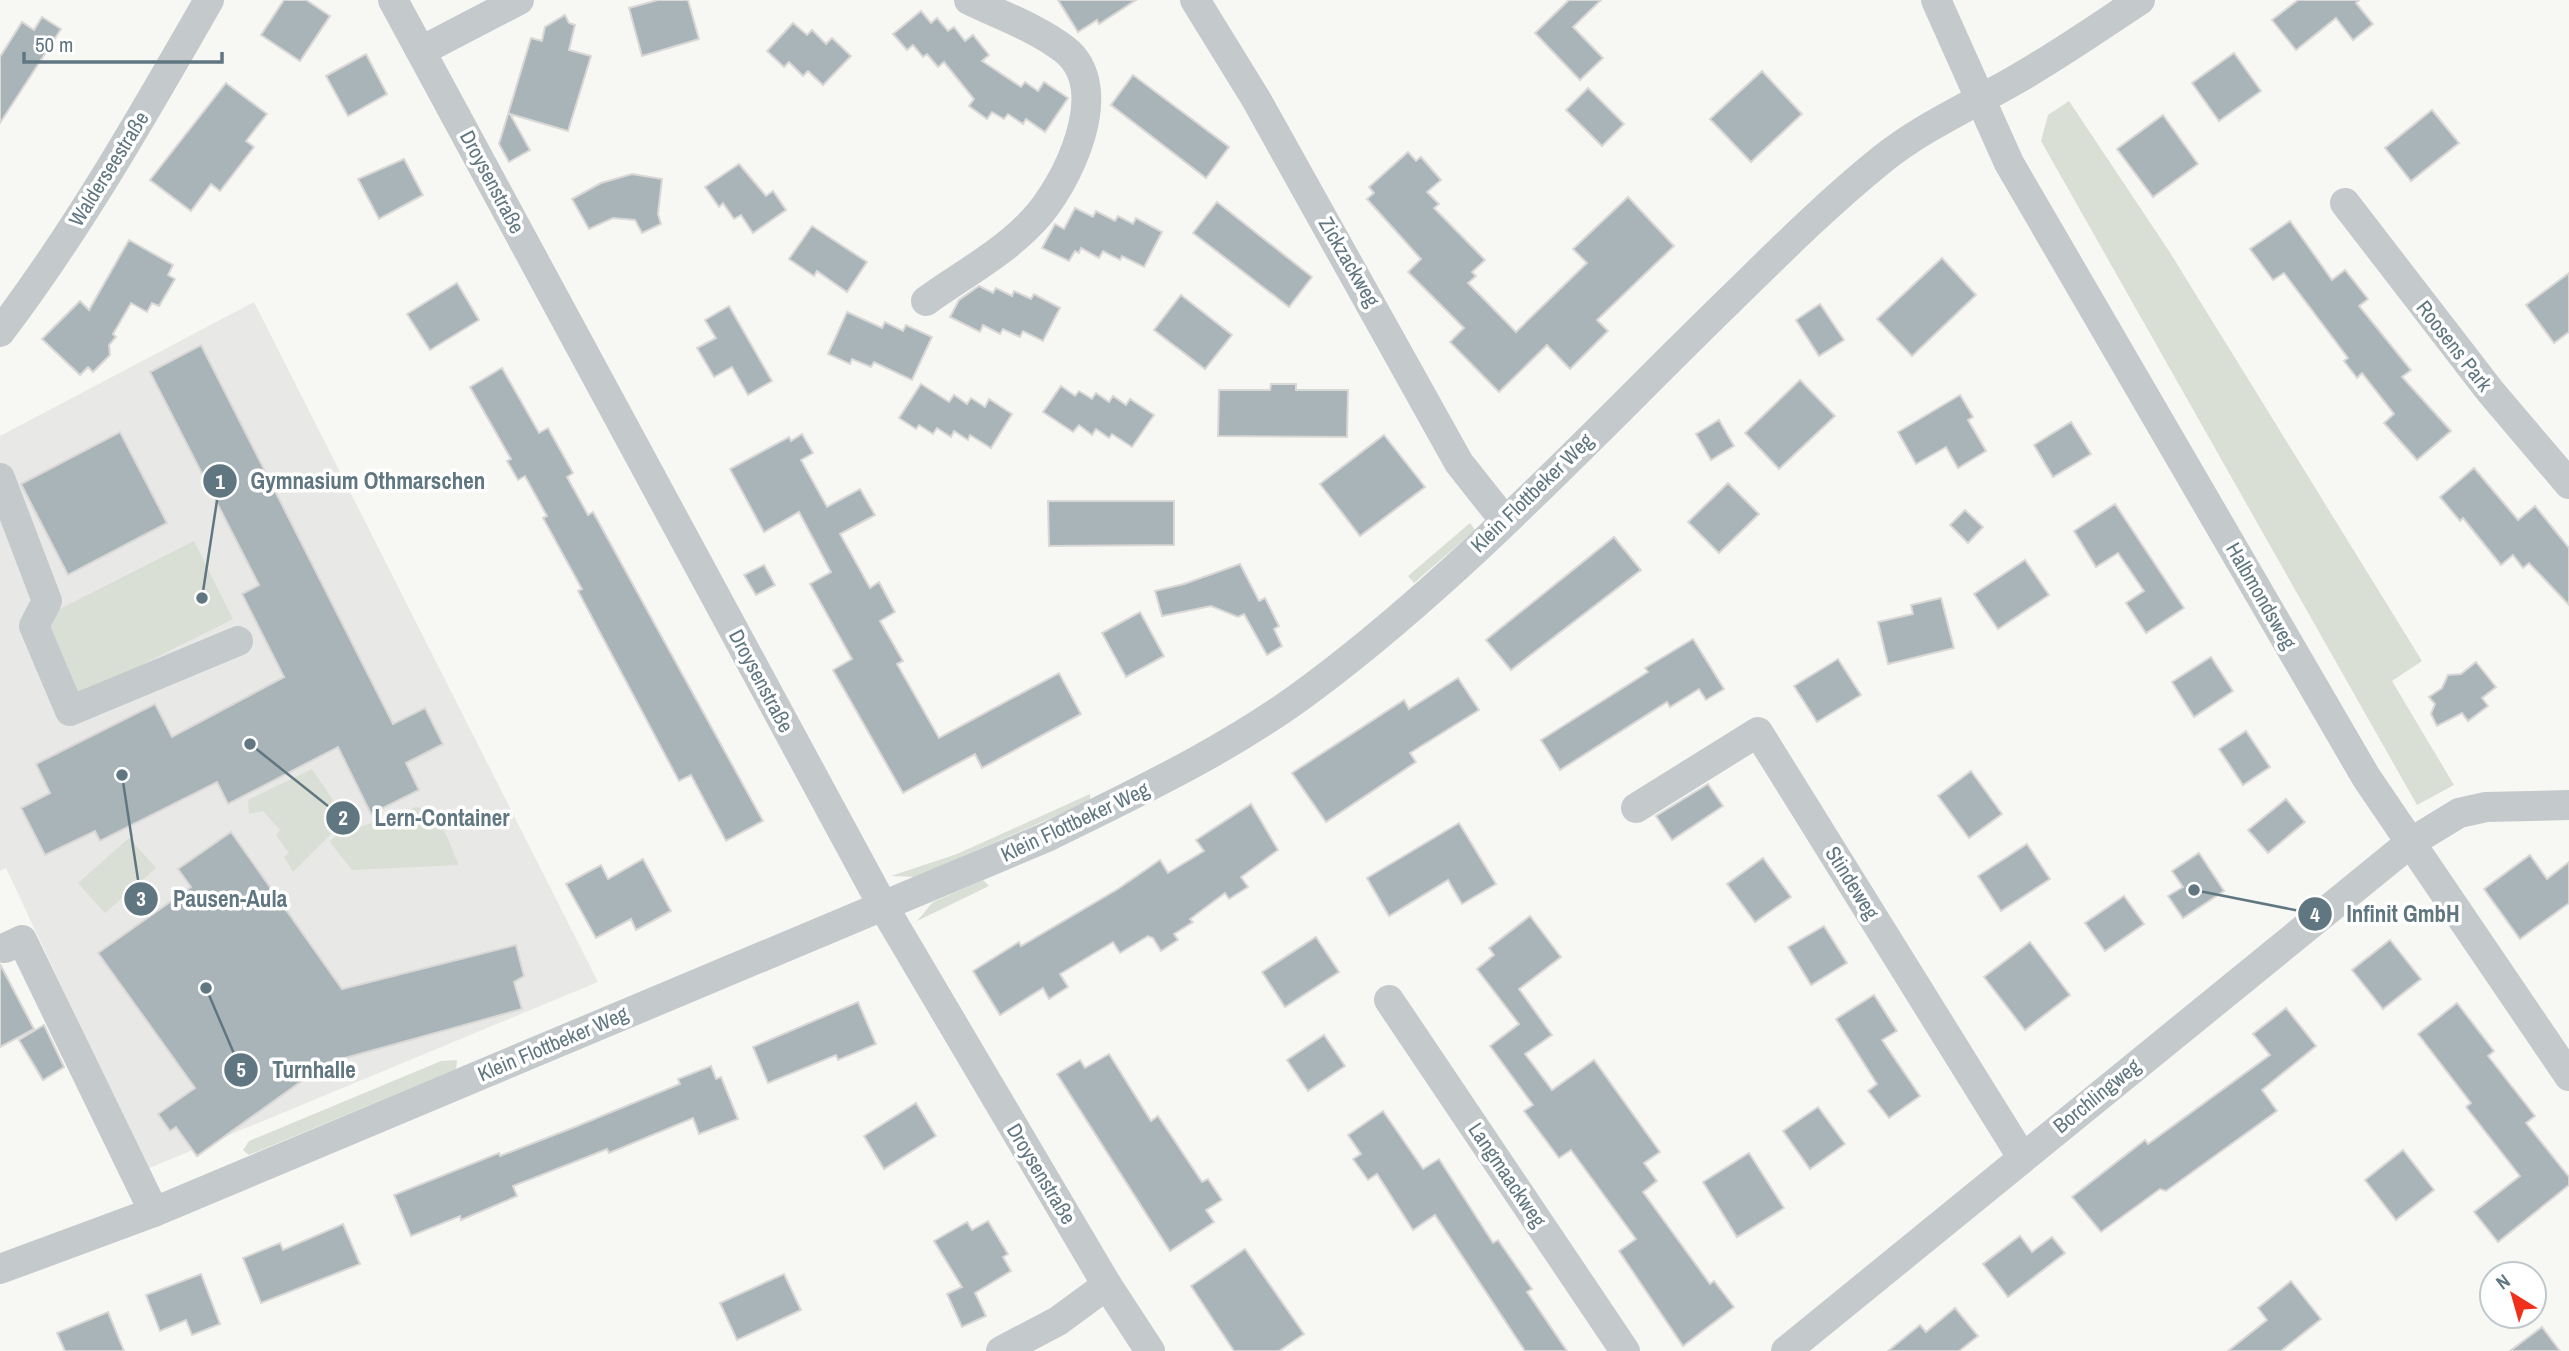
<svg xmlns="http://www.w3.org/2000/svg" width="2569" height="1351" viewBox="0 0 2569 1351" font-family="'Archivo Narrow',sans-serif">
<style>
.built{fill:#e8e8e7}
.green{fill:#d9dfd4}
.building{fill:#a8b4b8;stroke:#d9d8d6;stroke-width:2}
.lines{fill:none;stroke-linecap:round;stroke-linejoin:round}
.minor{stroke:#c4c9cc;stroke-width:30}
.labels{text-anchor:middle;stroke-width:7;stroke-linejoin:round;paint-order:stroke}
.street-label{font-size:21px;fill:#607781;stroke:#fff}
.leader{fill:none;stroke:#607781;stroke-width:2.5}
.callout-dot{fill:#607781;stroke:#fff;stroke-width:2.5}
.mark-label{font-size:21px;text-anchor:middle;font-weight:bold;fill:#fff}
.callout-label{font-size:23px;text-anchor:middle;font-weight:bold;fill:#607781;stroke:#fff;stroke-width:7;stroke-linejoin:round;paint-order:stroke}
</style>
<rect width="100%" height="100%" fill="#f7f7f4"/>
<!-- built -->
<path class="built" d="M254,302L598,982L147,1169L6,868L0,871V436Z"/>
<!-- green -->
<g class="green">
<path d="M2069,101L2169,251L2422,661L2392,681L2454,785L2417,805L2041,141L2048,115Z"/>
<path d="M1470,523L1475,530L1414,583L1408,576Z"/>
<path d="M194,541L233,619L77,697L38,620Z"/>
<path d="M312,769L346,819L293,872L284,857L289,853L276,835L280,830L263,811L249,814L248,800Z"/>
<path d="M1090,794V801L915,877L891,876L957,854Z"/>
<path d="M416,807C442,811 449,845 459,865L352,870L330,842L346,824L357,828Z"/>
<path d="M129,838L156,868L105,913L78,883Z"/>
<path d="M983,880L989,886L917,921L933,902Z"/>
<path d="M457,1060L456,1069L249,1155L243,1150L249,1141L441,1061Z"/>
</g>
<!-- building -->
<g class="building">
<path d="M284,0H306L330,16L300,61L261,35Z"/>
<path d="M658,0H688L699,39L642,56L629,8Z"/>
<path d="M1058,0H1136L1099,24L1097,20L1078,32Z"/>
<path d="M1569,0H1601L1573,27L1603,58L1580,80L1535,33Z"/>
<path d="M2298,0H2359L2356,3L2373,24L2353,40L2336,18L2296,50L2272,20Z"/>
<path d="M921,11L931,23L937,18L948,31L954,27L965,41L973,35L989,55L982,61L1021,87L1025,82L1038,91L1044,82L1068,98L1045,132L1026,119L1023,124L1008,114L1004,119L992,112L987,119L969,106L974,99L944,62L938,67L927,54L923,57L913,45L907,50L893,34Z"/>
<path d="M565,15L569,23L575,25L569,50L591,56L568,131L510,114L530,150L509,162L499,144L531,38L542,41L545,27Z"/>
<path d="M42,17L61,29L0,123V57L22,22L34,30Z"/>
<path d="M793,23L807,35L812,30L826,44L832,38L851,56L823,85L808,71L803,76L789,62L784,67L767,51Z"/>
<path d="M2234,53L2261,91L2219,121L2192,83Z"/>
<path d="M366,54L387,94L348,116L326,76Z"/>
<path d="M1762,71L1802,114L1751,162L1710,119Z"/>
<path d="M1133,75L1229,147L1206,178L1111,105Z"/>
<path d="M226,83L267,114L246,141L254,147L220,191L211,184L191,211L150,180Z"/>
<path d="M1588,88L1624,124L1602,146L1566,110Z"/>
<path d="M2432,110L2459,143L2411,181L2385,148Z"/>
<path d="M2163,115L2198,164L2153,197L2117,149Z"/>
<path d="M1408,152L1416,161L1421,157L1441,180L1427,192L1439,204L1434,208L1485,260L1472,272L1476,276L1468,283L1516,332L1587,263L1573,249L1628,197L1674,246L1597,320L1608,331L1570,369L1547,345L1499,392L1450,342L1464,328L1408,272L1421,259L1367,199L1374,193L1369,187Z"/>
<path d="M404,159L423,195L379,219L358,179Z"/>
<path d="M739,164L766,196L773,191L786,210L753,233L741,215L734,219L723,203L719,207L705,187Z"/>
<path d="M632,174L662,179L658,214L661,224L642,233L635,220L613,218L589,229L572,199L601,183Z"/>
<path d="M1217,202L1312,277L1289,307L1193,233Z"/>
<path d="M1075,208L1093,217L1096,211L1115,221L1118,216L1133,224L1136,218L1162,232L1144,267L1122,256L1120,260L1103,251L1099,258L1081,248L1079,253L1075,251L1069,261L1042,248L1055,224L1064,229Z"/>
<path d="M2290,221L2332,280L2345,270L2368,299L2359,306L2411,370L2402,377L2451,431L2417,460L2384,423L2394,414L2362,373L2357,378L2344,361L2348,358L2284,273L2273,280L2250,249Z"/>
<path d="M812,226L867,262L847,292L817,271L814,276L789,259Z"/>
<path d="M129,240L173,265L168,275L175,279L159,306L152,303L147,312L131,303L113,334L116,337L109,345L110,355L93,372L88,367L80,375L42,339L80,301L89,310Z"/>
<path d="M1942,258L1976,295L1912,356L1877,319Z"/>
<path d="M2569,273V332L2554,343L2526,305Z"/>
<path d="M457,283L479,320L430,350L407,314Z"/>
<path d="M979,286L993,293L996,288L1012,296L1014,291L1031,299L1034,294L1060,308L1043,341L1023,331L1020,337L1003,329L1000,334L983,325L980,332L950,317L959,300Z"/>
<path d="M1181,295L1232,335L1205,369L1154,330Z"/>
<path d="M1820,304L1844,340L1819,356L1796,320Z"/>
<path d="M729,306L772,381L748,395L732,367L714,377L697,348L716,338L705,320Z"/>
<path d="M847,312L882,328L885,322L903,331L906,325L932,337L912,380L874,362L871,367L852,359L850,364L828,354Z"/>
<path d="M201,345L393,724L425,708L443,744L406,763L419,790L371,814L338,747L228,804L217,782L100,841L95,831L45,855L21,808L50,793L36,764L155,704L172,737L284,677L242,594L259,585L150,372Z"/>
<path d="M502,368L539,433L548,428L573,473L567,477L588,515L593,512L763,821L726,841L691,775L679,781L578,591L582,589L543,518L547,516L525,476L518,480L507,461L511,459L470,387Z"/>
<path d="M1800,380L1835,416L1779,469L1745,433Z"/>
<path d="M921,384L949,402L954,395L967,404L971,398L985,407L989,399L1012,414L991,448L970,435L968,440L954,431L951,437L937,428L933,434L919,425L916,429L899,418Z"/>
<path d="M1271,384H1296V390H1348L1347,437L1218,436L1219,390H1270Z"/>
<path d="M1061,386L1075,396L1079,391L1092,399L1096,393L1109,402L1113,396L1126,405L1130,399L1154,415L1132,447L1112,434L1109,438L1096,429L1092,435L1079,425L1073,432L1043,412Z"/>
<path d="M1960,395L1973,417L1968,420L1986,451L1958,468L1946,447L1916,464L1898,432Z"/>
<path d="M1719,420L1734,446L1711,460L1696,434Z"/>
<path d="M2071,422L2091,454L2053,477L2034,445Z"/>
<path d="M120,432L167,523L68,575L21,484Z"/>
<path d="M802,434L813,453L801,460L827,507L860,489L875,515L840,534L870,588L879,582L895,612L880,621L903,661L897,664L939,738L1059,673L1081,714L982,768L975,754L903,793L833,670L852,659L810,584L831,572L799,512L764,532L730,469L789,437L791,441Z"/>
<path d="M1384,435L1425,487L1360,536L1320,484Z"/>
<path d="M2474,468L2518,520L2535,506L2569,548V605L2529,563L2523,568L2513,555L2501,565L2463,518L2460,521L2440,497Z"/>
<path d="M1728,483L1759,514L1719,553L1688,522Z"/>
<path d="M1048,501H1174V545L1049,546Z"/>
<path d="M2115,504L2184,608L2146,633L2126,603L2144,591L2118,553L2096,567L2074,531Z"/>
<path d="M1965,510L1983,527L1968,543L1950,525Z"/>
<path d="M1614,537L1641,570L1511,670L1486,640Z"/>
<path d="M2025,560L2049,595L1998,629L1974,594Z"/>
<path d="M1240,564L1259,601L1265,598L1279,626L1274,629L1282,646L1267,655L1244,614L1238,617L1211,606L1162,616L1155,591L1184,584Z"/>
<path d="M764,565L775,585L756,595L744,575Z"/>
<path d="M1941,598L1954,648L1888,664L1878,622L1913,614L1911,605Z"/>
<path d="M1140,612L1164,656L1126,677L1102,633Z"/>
<path d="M1693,639L1724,689L1706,700L1699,689L1670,707L1667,702L1560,770L1541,740L1648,672L1645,668Z"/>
<path d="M2211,657L2233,691L2194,717L2172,682Z"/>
<path d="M1838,659L1861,695L1817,722L1794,686Z"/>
<path d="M2476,662L2496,687L2482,698L2488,706L2468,721L2462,713L2437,726L2431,714L2435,704L2429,697L2442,688L2448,675L2461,674Z"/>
<path d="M1458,678L1479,710L1410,753L1416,762L1326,822L1292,773L1404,700L1409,709Z"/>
<path d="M2246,731L2270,767L2243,785L2219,749Z"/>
<path d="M1971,771L2002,814L1969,838L1938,796Z"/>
<path d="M1708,784L1723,806L1672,840L1656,816Z"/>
<path d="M2286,799L2305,822L2268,853L2248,830Z"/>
<path d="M1251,804L1278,850L1241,877L1248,887L1229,899L1225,893L1190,919L1193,922L1174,934L1178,940L1161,951L1153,938L1148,936L1120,953L1113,942L1060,974L1068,987L1049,999L1043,988L1000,1015L973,971L1019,942L1021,946L1118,889L1160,860L1168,873L1204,851L1196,840Z"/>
<path d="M1459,823L1496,884L1462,904L1448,880L1389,916L1367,878Z"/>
<path d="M231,832L342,989L516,945L524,976L514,982L522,1009L327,1063L197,1156L176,1127L170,1131L158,1114L195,1088L98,953L191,887L178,869Z"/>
<path d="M2027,844L2050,879L2001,911L1978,876Z"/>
<path d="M2199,853L2224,891L2183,918L2168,896L2183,887L2172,871Z"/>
<path d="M2530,855L2547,879L2569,862V903L2520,939L2484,889Z"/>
<path d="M1763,858L1791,897L1755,922L1727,884Z"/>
<path d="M643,859L671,911L636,930L631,919L596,938L566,884L601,865L608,879Z"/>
<path d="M2124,896L2144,924L2105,951L2085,923Z"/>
<path d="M1530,916L1561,957L1519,989L1552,1035L1525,1054L1552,1090L1594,1060L1660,1152L1644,1163L1657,1181L1643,1192L1710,1284L1714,1281L1734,1307L1683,1346L1619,1251L1636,1239L1571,1150L1559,1158L1524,1111L1533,1105L1490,1046L1519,1024L1477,969L1494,955L1489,948Z"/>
<path d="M1824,926L1847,963L1811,985L1788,947Z"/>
<path d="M1316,937L1339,972L1285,1007L1262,972Z"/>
<path d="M2390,940L2421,979L2383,1009L2352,970Z"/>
<path d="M2030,942L2070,995L2025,1030L1984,977Z"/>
<path d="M0,964L34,1029L0,1047Z"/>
<path d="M1874,995L1897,1031L1882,1040L1920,1096L1889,1118L1868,1091L1877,1084L1836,1019Z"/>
<path d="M858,1002L876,1044L838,1060L836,1055L768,1083L753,1047Z"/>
<path d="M2457,1003L2494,1051L2488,1056L2535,1116L2526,1123L2569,1177V1185L2498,1242L2474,1212L2520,1176L2466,1107L2471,1103L2418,1034Z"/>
<path d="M2286,1008L2316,1046L2262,1090L2277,1111L2166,1191L2160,1189L2101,1232L2072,1197L2145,1140L2148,1144L2270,1055L2253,1034Z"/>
<path d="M44,1025L64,1067L43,1080L19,1040Z"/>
<path d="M1324,1035L1345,1066L1308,1091L1287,1060Z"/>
<path d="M1109,1054L1151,1121L1158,1116L1202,1182L1208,1179L1222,1200L1206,1210L1214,1222L1170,1251L1057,1074L1080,1060L1085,1068Z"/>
<path d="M711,1066L716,1079L721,1077L738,1119L699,1134L693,1118L609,1153L607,1149L513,1186L517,1196L461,1220L460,1216L411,1236L394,1195L499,1153L500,1156L575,1127L680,1084L678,1079Z"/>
<path d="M916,1103L936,1136L884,1169L864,1136Z"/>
<path d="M1818,1107L1845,1144L1810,1169L1783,1131Z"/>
<path d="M1383,1111L1423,1169L1439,1159L1493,1243L1498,1240L1532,1289L1527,1292L1567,1351H1525L1435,1215L1413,1230L1377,1174L1368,1180L1353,1159L1361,1154L1348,1135Z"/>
<path d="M2403,1150L2434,1190L2396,1220L2365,1180Z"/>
<path d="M1749,1153L1784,1208L1737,1237L1703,1182Z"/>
<path d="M988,1221L1008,1254L1003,1257L1011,1271L975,1293L986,1316L962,1327L947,1294L962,1287L934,1241L967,1222L972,1230Z"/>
<path d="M343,1224L360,1264L261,1303L243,1258L280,1243L283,1250Z"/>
<path d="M2020,1236L2032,1252L2052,1237L2065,1253L2008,1297L1983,1264Z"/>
<path d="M1245,1249L1304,1334L1279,1351H1234L1191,1286Z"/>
<path d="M201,1274L220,1324L192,1335L186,1320L160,1331L146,1295Z"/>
<path d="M784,1274L801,1310L737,1340L720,1303Z"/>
<path d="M2291,1281L2321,1319L2281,1351H2228L2267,1320L2258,1308Z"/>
<path d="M1955,1308L1978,1336L1959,1351H1888L1920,1325L1926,1332Z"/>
<path d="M108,1312L124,1351H65L57,1333Z"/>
<path d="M2542,1327L2560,1351H2510Z"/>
</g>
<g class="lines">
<!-- minor -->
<g class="minor">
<path d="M393,0L883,906L1107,1285L1150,1351"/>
<path d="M1195,0L1256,99L1459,463L1505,521"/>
<path d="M1936,0L2009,163L2366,777L2569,1076"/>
<path d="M421,51L519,0"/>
<path d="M2345,203L2490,391L2569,484"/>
<path d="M926,301C962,275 1002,254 1033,221C1067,185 1115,88 1064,49C1037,28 1000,15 969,0"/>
<path d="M0,332C79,228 144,113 209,0"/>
<path d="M0,478L47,601L34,626L70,711L238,641"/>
<path d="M1636,808L1758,732L2022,1157"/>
<path d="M5,948L22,940L154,1212"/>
<path d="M1389,1000L1625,1351"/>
<path d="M0,1269L154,1212L1047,837C1138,792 1231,749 1313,687C1465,573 1595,431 1732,298C1779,252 1828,203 1880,161C1922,127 1970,106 2017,79C2059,55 2099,27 2140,0"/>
<path d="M1001,1351L1058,1321L1107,1285"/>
<path d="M1786,1351L2410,843L2459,813L2486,807L2569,805"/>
</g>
</g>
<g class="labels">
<!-- street labels -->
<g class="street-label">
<text transform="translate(109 169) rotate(-58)" y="7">Walderseestraße</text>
<text transform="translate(492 182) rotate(62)" y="7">Droysenstraße</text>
<text transform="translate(1349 262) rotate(60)" y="7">Zickzackweg</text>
<text transform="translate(2454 346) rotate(52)" y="7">Roosens Park</text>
<text transform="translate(1532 493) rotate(-44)" y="7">Klein Flottbeker Weg</text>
<text transform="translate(2261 596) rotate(60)" y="7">Halbmondsweg</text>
<text transform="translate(761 681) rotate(62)" y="7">Droysenstraße</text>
<text transform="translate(1075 822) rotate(-25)" y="7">Klein Flottbeker Weg</text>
<text transform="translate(1852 883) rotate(58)" y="7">Stindeweg</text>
<text transform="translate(553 1044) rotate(-23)" y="7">Klein Flottbeker Weg</text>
<text transform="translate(2097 1096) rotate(-39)" y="7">Borchlingweg</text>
<text transform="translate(1041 1174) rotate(59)" y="7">Droysenstraße</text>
<text transform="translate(1507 1175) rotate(56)" y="7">Langmaackweg</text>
</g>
</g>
<!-- callouts -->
<path class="leader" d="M202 598L220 481M250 744L343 818M122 775L141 899M2194 890L2315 914M206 988L241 1070"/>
<g class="callout-dot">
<circle cx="202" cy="598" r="7"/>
<circle cx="250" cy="744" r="7"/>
<circle cx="122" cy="775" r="7"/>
<circle cx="2194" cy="890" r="7"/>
<circle cx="206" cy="988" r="7"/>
<circle cx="220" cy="481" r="18"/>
<circle cx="343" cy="818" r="18"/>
<circle cx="141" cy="899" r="18"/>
<circle cx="2315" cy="914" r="18"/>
<circle cx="241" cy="1070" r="18"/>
</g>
<g class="mark-label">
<text x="220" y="489">1</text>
<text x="343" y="825">2</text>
<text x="141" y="906">3</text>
<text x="2315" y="922">4</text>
<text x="241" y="1077">5</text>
</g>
<g class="callout-label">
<text x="368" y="489">Gymnasium Othmarschen</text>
<text x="442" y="826">Lern-Container</text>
<text x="230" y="907">Pausen-Aula</text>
<text x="2403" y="922">Infinit GmbH</text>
<text x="314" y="1078">Turnhalle</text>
</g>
<!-- north arrow -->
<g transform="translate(2513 1295) rotate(323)"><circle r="33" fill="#ffffff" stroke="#bfc9cd" stroke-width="2"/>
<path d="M0-5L12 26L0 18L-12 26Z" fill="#f0301b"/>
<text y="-10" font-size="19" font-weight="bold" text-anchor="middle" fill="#607781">N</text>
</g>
<!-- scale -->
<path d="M24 52v10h198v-10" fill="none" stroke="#607781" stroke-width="3.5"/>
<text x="35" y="52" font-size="21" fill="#607781" stroke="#ffffff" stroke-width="5" paint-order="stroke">50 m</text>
</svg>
